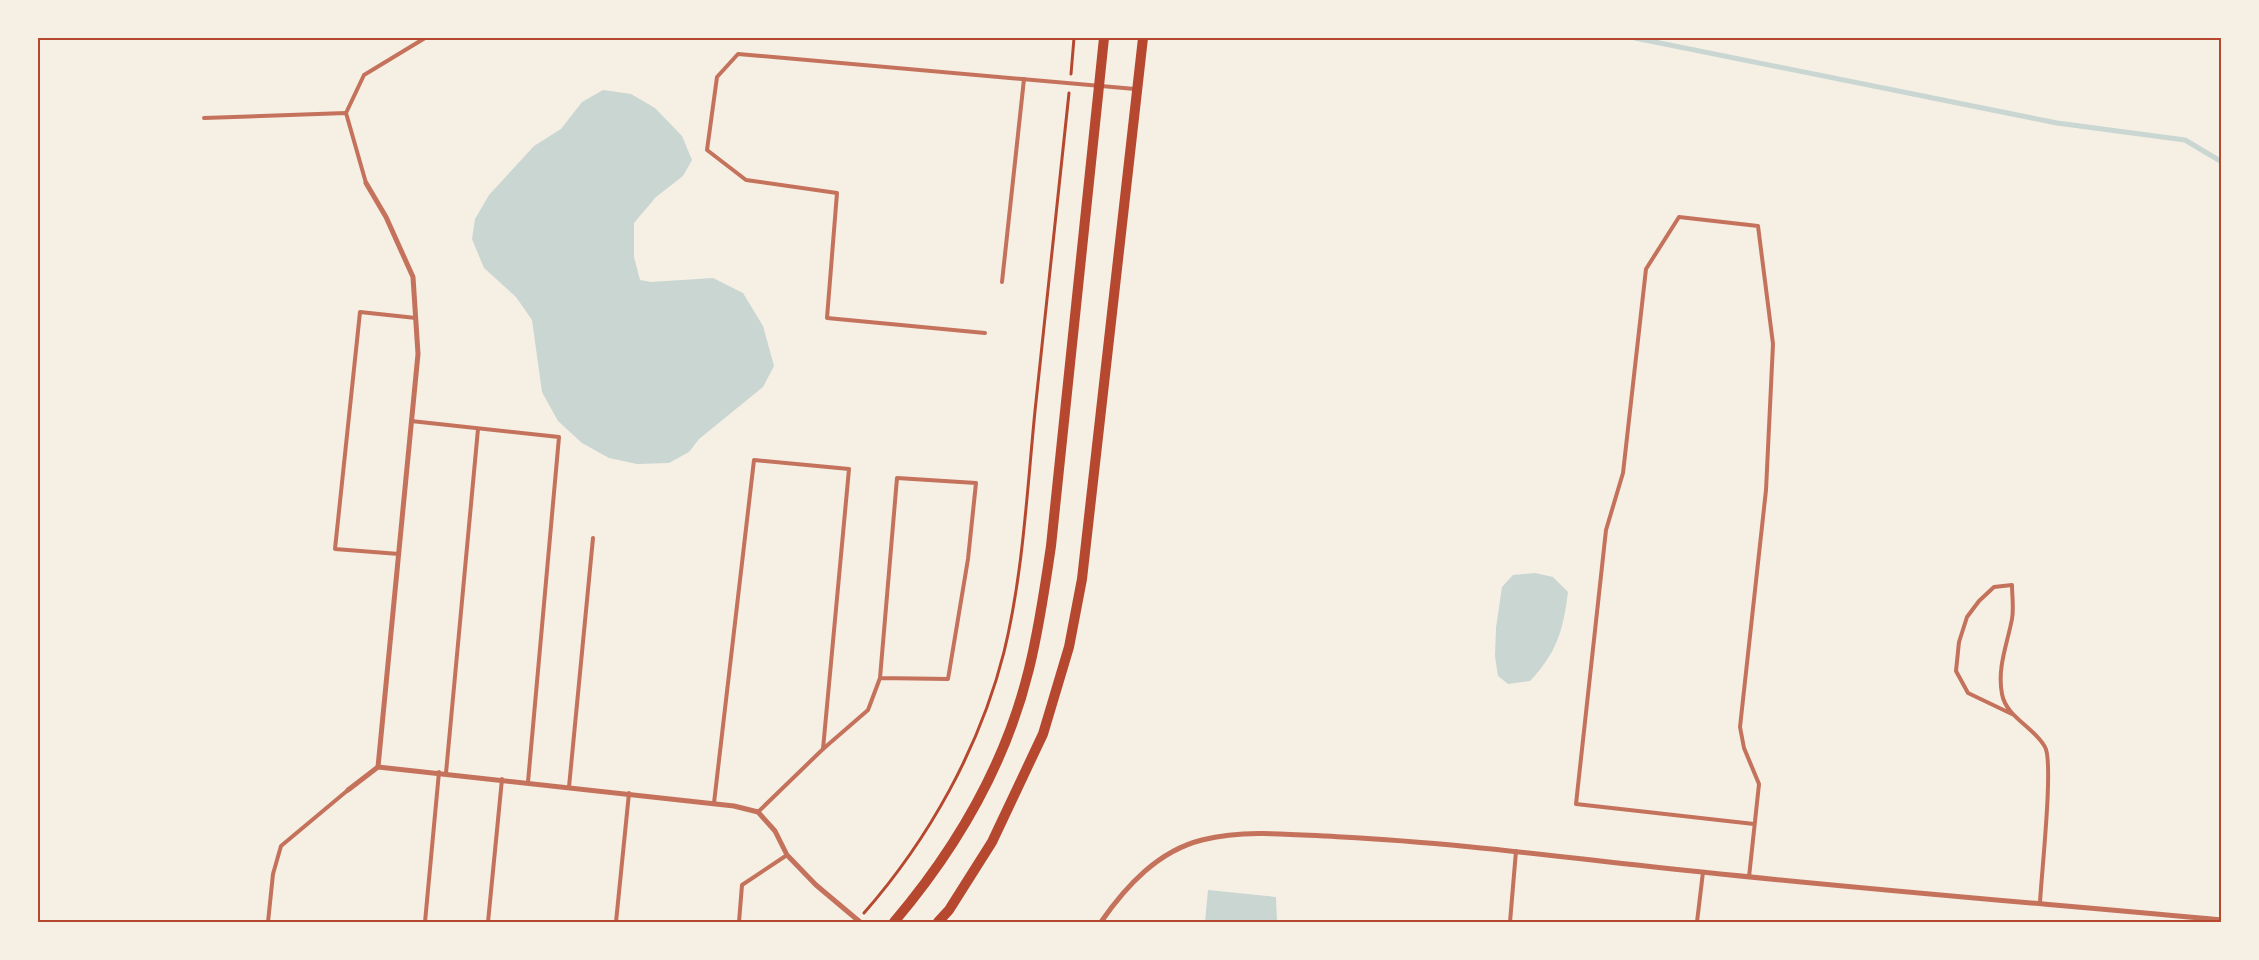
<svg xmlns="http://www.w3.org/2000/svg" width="2259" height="960" viewBox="0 0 2259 960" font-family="'Fira Sans',sans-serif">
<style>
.water{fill:#c9d6d2}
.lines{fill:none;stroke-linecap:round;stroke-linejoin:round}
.stream{stroke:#c9d6d2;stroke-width:5}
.path{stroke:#b5482f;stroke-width:3}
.service{stroke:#c5725c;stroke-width:4}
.minor{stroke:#c5725c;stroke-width:5}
.secondary{stroke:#b5482f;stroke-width:10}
.neatline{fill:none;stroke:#b5482f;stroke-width:2}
</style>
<rect width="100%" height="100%" fill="#f6efe4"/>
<!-- water -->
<g class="water">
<path d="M603,90L631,94L655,108L682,136L692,160L683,176L656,197L634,223V257L640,280L651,282L713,278L743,293L763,326L774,366L763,387L699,439L689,452L669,463L637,464L609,458L582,443L558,421L542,392L532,320L516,297L484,268L472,239L475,219L489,195L534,146L561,129L582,102Z"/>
<path d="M1535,573L1553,577L1568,592C1563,631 1557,652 1530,681L1508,684L1498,676L1495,656L1496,628L1502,587L1513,575Z"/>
<path d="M1208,890L1276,897L1277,922H1205Z"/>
</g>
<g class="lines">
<!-- stream -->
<path class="stream" d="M1635,38L2057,123L2185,140L2222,162"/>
<!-- path -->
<g class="path">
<path d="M1071,74L1074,38"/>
<path d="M864,913C929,839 980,747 1004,652C1023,574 1027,491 1035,411C1047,305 1057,199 1069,93"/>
</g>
<!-- service -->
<g class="service">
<path d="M346,113L364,75L425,38"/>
<path d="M204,118L346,113L366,183"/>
<path d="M1002,282L1024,79"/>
<path d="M985,333L827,318L837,193L746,180L707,150L717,77L738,54L1135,89"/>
<path d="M411,421L559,437L528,782"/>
<path d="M399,554L335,549L360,312L416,318"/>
<path d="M2014,715L1968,693L1956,671L1959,642L1967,617L1979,601L1994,587L2012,585C2012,596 2014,608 2012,619C2007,645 1997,668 2002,694C2006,717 2034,727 2045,747C2054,762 2041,878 2040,903"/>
<path d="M446,773L478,429"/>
<path d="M569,787L593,538"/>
<path d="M714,803L754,460L849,469L823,749"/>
<path d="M758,812L823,749L868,710L880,678L948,679L968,559L976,483L897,478L880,678"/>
<path d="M1749,877L1759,784L1744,748L1740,727L1766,490L1773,344L1758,226L1679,217L1646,269L1623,473L1606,530L1576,804L1754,824"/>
<path d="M268,922L273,874L281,846L348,790"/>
<path d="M425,922L439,772"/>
<path d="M488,922L502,779"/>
<path d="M616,922L629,793"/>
<path d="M739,922L742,885L787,855"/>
<path d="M1510,922L1516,851"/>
<path d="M1697,922L1703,872"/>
</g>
<!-- minor -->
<g class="minor">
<path d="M366,183L386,217L413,277L418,354L378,767"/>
<path d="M348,790L378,767L734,806L758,812L775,831L787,855L816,885L860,922"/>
<path d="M1101,922C1126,886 1158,851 1202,840C1248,829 1296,835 1342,837C1440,842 1538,854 1637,865C1831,887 2027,902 2222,920"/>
</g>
<!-- secondary -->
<g class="secondary">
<path d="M894,922C956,849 1006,763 1029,669C1039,629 1045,587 1051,546L1104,38"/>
<path d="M938,922L949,910L992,842L1043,734L1069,647L1082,579L1143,38"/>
</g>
</g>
<!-- border -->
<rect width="2259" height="960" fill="none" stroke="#f6efe4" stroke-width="78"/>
<rect x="39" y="39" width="2181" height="882" class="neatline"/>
</svg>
